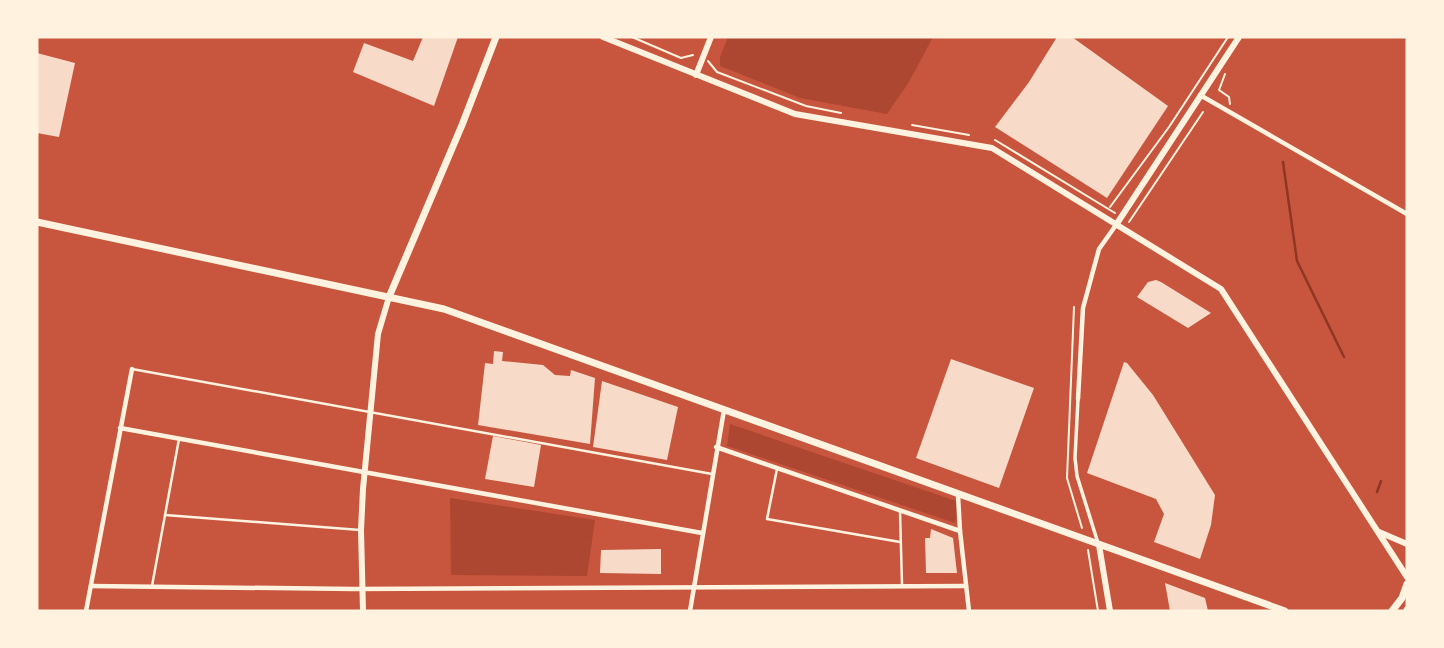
<svg xmlns="http://www.w3.org/2000/svg" width="1444" height="648" viewBox="0 0 1444 648" font-family="'DM Sans',sans-serif">
<style>
.green{fill:#ae4732}
.lines{fill:none;stroke-linecap:round;stroke-linejoin:round}
.stream{stroke:#8f3625;stroke-width:2.5}
.building{fill:#f7dbc8}
.path{stroke:#fff3e0;stroke-width:2}
.service{stroke:#fff3e0;stroke-width:2.5}
.pedestrian{stroke:#fff3e0;stroke-width:3.5}
.minor{stroke:#fff3e0;stroke-width:4.5}
.tertiary{stroke:#fff3e0;stroke-width:6}
.secondary{stroke:#fff3e0;stroke-width:7}
.primary{stroke:#fff3e0;stroke-width:7}
</style>
<rect width="100%" height="100%" fill="#c8553d"/>
<!-- green -->
<g class="green">
<path d="M728,37H933L909,82L887,114L800,98L720,66V57Z"/>
<path d="M730,424L959,502L955,523L727,446Z"/>
<path d="M450,498L595,520L587,576L451,575Z"/>
</g>
<g class="lines">
<!-- stream -->
<g class="stream">
<path d="M1283,162L1297,261L1344,357"/>
<path d="M1377,492L1381,481"/>
</g>
</g>
<!-- building -->
<g class="building">
<path d="M423,37H458L434,106L353,72L364,43L413,61Z"/>
<path d="M1057,37H1072L1168,106L1107,198L995,127L1029,82Z"/>
<path d="M37,53L75,63L59,137L37,133Z"/>
<path d="M1156,280L1161,282L1211,313L1188,328L1137,297L1148,282Z"/>
<path d="M494,351L503,352L502,361L543,365L555,375L570,376L571,370L595,378L590,444L478,425L485,363L493,364Z"/>
<path d="M951,359L1034,388L999,488L916,458Z"/>
<path d="M1124,362L1127,363L1153,395L1215,495L1211,525L1200,559L1154,542L1164,514L1156,499L1087,473Z"/>
<path d="M602,381L678,407L667,460L593,447Z"/>
<path d="M493,436L541,445L534,487L485,479Z"/>
<path d="M931,529L953,538L957,573H926L925,538H930Z"/>
<path d="M661,549V574L600,573L601,550Z"/>
<path d="M1165,583L1205,598L1208,611H1170Z"/>
</g>
<g class="lines">
<!-- path -->
<g class="path">
<path d="M632,37L681,58L693,55"/>
<path d="M708,61L717,72L806,106L841,113"/>
<path d="M1225,74L1219,90L1229,97L1230,104"/>
<path d="M912,125L969,135"/>
<path d="M995,140L1115,213"/>
<path d="M1110,207L1169,127L1228,37"/>
<path d="M1129,222L1203,112"/>
<path d="M1074,307L1067,478L1082,528"/>
<path d="M1088,550L1098,611"/>
</g>
<!-- service -->
<g class="service">
<path d="M132,369L712,474"/>
<path d="M777,469L767,519L900,542"/>
<path d="M900,511L902,585"/>
<path d="M165,515L360,530"/>
<path d="M152,586L179,439"/>
</g>
<!-- pedestrian -->
<path class="pedestrian" d="M1078,399L1075,458L1077,476L1098,543"/>
<!-- minor -->
<g class="minor">
<path d="M1200,95L1407,214"/>
<path d="M1078,399L1083,308L1099,249L1116,225"/>
<path d="M120,428L702,533"/>
<path d="M716,447L960,531"/>
<path d="M958,495L960,531L969,611"/>
<path d="M91,586L354,589L966,586"/>
<path d="M86,611L132,369"/>
<path d="M690,611L724,410"/>
</g>
<!-- tertiary -->
<g class="tertiary">
<path d="M603,37L795,114L992,148L1221,289L1407,577"/>
<path d="M696,75L711,37"/>
<path d="M1116,225L1239,37"/>
<path d="M1379,532L1407,544"/>
<path d="M1099,545L1110,611"/>
<path d="M363,611L361,530L363,489L378,334L389,297"/>
</g>
<!-- secondary -->
<g class="secondary">
<path d="M389,297L462,125L496,37"/>
<path d="M1392,611L1402,598L1407,584"/>
<path d="M1407,611V610"/>
</g>
<!-- primary -->
<path class="primary" d="M37,222L444,309L1285,611"/>
</g>
<!-- border -->
<rect width="1444" height="648" fill="none" stroke="#fff3e0" stroke-width="77"/>
</svg>
